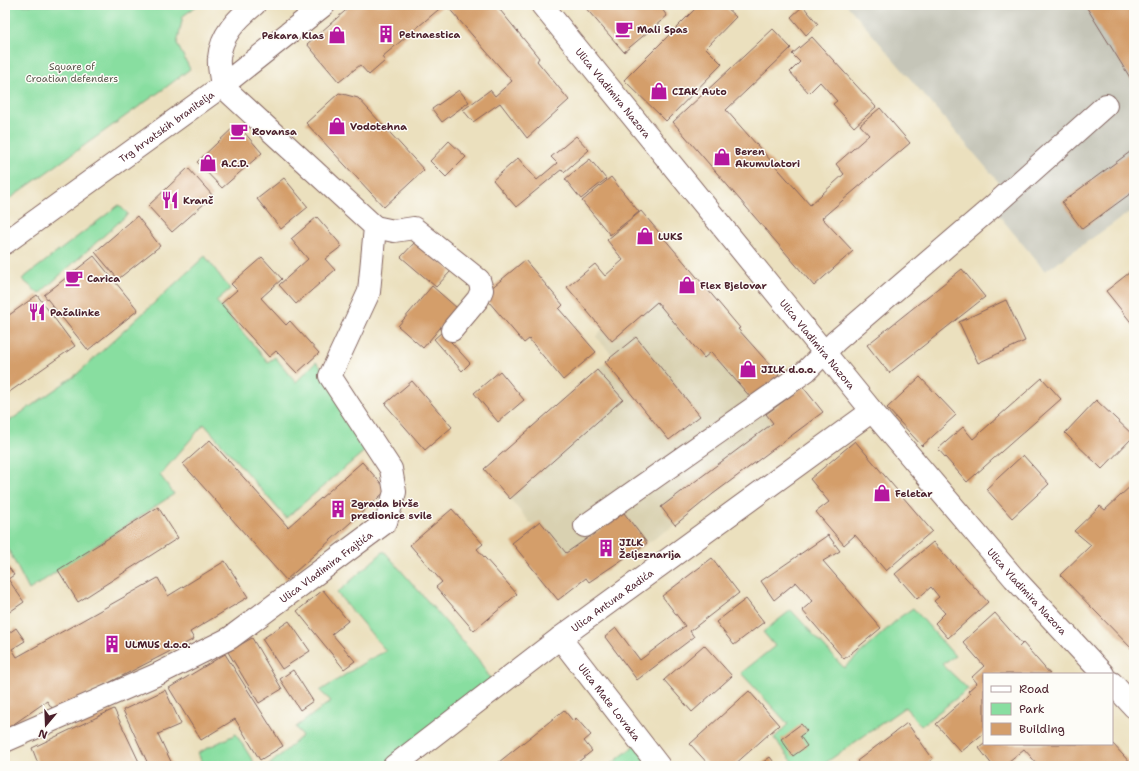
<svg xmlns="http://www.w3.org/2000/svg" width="1139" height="771" viewBox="0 0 1139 771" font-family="'Shantell Sans',sans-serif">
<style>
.built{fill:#d9d1b1}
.industrial{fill:#c5c5b8}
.green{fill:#88dea0;stroke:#697e66}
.building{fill:#d49e6b}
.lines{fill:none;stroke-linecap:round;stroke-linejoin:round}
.minor-casing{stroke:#82635e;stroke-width:24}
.major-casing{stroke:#82635e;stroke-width:24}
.minor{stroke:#fff;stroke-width:22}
.major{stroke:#fff;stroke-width:22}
.labels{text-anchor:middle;stroke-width:3;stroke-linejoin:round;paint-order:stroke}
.poi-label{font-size:10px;font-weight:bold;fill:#4a1f2b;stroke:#fdfcf7;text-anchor:start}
.park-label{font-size:10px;fill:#5d584e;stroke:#fdfcf7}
.street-label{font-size:10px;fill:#4a1f2b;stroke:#fdfcf7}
</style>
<rect width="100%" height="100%" fill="#fdfcf7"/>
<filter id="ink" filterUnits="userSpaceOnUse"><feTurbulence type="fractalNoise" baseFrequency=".025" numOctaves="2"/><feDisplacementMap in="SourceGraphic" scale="8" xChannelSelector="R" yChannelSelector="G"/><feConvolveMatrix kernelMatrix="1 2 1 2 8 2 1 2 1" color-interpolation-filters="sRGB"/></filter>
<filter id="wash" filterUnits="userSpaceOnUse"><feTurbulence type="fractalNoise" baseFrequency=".012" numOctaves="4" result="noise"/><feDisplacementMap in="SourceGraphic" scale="16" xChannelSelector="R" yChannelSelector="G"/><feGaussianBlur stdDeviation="0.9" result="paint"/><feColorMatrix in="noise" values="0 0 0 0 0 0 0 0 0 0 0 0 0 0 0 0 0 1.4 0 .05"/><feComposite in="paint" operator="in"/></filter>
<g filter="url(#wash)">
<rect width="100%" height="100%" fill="#ebe0be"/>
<!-- built -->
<path class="built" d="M657,302L704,357L740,328L791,395L803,387L823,412L713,494L675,525L589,582L586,578L558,600L512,543L533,526L484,469L613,356L596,337L602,329L612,340Z"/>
<!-- industrial -->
<path class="industrial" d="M847,5H1134V209L1045,271L992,207L1008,193Z"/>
<!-- green -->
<g class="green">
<path d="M5,5H129L131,7L135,5H198L183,16L177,44L190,69L165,88L5,202Z"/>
<path d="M119,205L128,214L39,294L22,279Z"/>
<path d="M205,256L230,289L216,301L268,362L275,357L296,382L316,362L330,376L374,443L286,518L204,424L160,475L174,494L29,590L5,543V424L76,375Z"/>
<path d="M384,551L478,659L496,687L394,766H268L302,736L296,727L331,701L320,691L368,660L386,651L337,593Z"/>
<path d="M913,608L955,656L942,664L968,689L921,726L905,707L821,766H796L774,738L788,724L741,673L775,646L763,632L791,610L844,668L900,617Z"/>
<path d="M236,734L256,766H203L198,753Z"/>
<path d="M640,741L659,766H609Z"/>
</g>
<g id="blocks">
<!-- building -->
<g class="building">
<path d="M352,5H444L382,57L385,61L369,75L360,65L339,82L307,44Z"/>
<path d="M446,5H496L539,58L537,61L569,100L527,138L500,103L473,122L463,110L490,90L495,96L512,81Z"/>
<path d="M583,5H659L667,16L624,52Z"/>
<path d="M699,5H723L736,17L706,48L722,64L666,121L624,80Z"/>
<path d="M1094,5H1134V84L1087,8Z"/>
<path d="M803,6L818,24L806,35L791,17Z"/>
<path d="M773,29L791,48L726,110L810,205L844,174L836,164L869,135L860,125L880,108L910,143L822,218L853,251L814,286L673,122Z"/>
<path d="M812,37L876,107L854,127L833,104L837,101L820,82L809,93L790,72L800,62L792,54Z"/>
<path d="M459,90L469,102L442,122L432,109Z"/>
<path d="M339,93L358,98L424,170L384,207L306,123Z"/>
<path d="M237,124L262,153L222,188L197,162Z"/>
<path d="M576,136L589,150L564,172L562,169L516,207L493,180L518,158L537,180L557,163L551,157Z"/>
<path d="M449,141L466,157L446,177L430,161Z"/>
<path d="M1134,149V191L1082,229L1062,202Z"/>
<path d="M590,159L606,179L581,199L565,179Z"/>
<path d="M188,168L213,196L172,232L148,206Z"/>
<path d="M611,177L639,212L610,235L582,201Z"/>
<path d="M284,178L308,207L281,229L257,199Z"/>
<path d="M641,211L740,328L738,329L779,375L752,399L711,352L704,358L657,302L612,341L567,287L595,264L605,276L623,260L607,240Z"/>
<path d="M137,216L160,246L118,279L95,252Z"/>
<path d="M317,217L342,246L325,259L335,270L296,304L279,285L308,259L291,239Z"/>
<path d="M416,241L451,271L436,287L401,257Z"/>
<path d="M94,256L138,310L88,350L44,295Z"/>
<path d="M262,257L282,279L261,298L286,325L290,321L319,353L297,373L276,351L269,357L221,304L237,290L231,284Z"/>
<path d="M525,260L563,305L559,309L596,352L563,380L529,339L524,343L483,295Z"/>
<path d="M962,269L985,297L889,373L867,345Z"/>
<path d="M1134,269V326L1106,291Z"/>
<path d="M432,286L457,308L423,348L398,326Z"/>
<path d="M37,295L75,346L5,395V318Z"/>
<path d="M1006,300L1025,341L978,363L959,322Z"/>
<path d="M442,332L470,363L462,371L434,339Z"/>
<path d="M636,337L700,416L669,440L605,362Z"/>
<path d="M597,370L623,399L510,499L484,469Z"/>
<path d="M500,371L524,400L498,422L474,393Z"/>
<path d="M920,377L956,415L922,446L887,408Z"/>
<path d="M1042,378L1061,399L967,482L938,449L963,427L973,439Z"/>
<path d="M412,381L452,427L425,450L385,404Z"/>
<path d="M803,387L823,412L713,494L675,525L661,507L773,423L766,414Z"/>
<path d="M1096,400L1134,436L1102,469L1065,433Z"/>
<path d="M210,440L288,527L362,462L387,490L286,580L183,464Z"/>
<path d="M855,441L932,531L886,571L855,535L844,545L816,512L829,502L810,479Z"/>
<path d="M1023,455L1049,484L1012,518L986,489Z"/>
<path d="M1134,483V651L1060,575L1091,545L1074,531L1100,506L1105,510Z"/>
<path d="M158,507L178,538L78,602L58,570Z"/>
<path d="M452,509L483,544L477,549L517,594L474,631L436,587L442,582L410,545Z"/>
<path d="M624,513L647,543L589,582L586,578L558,600L512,543L540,521L566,553Z"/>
<path d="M828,535L840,551L823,561L881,628L844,659L802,610L813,601L796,582L774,600L761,581Z"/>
<path d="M933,542L988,602L948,638L935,623L945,613L934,601L939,597L931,587L917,599L895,574Z"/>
<path d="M712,558L739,593L690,631L694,637L637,680L605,637L616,628L640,660L685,626L662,596Z"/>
<path d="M225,561L248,597L190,632L194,639L54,711L47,701L8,728L5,724V636L16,628L25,641L12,649L17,657L158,578L168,596Z"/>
<path d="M5,562L14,575L8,579L24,602L5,615Z"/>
<path d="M323,590L348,621L332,634L355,661L344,669L297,611Z"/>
<path d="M746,599L764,622L734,645L716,622Z"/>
<path d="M995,613L1022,644L1019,647L1023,643L1050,674H984V733L961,752L936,724L970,694L968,691L977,683L972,677L984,666L963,642Z"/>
<path d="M289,621L310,651L282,669L262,639Z"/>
<path d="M252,638L282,689L259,703L228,652Z"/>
<path d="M704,645L732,676L692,712L664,680Z"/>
<path d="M225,654L283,746L260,760L235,719L201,740L169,688Z"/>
<path d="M293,670L313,701L300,710L280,679Z"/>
<path d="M165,690L181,724L158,734L173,766H149L123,710Z"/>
<path d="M749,691L779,725L733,766H710L690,744Z"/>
<path d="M114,709L141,766H39L32,748Z"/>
<path d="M564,710L573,721L576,718L591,735L584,741L592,751L573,766H494Z"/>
<path d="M907,723L933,759L924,766H861L857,761Z"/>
<path d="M801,724L807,731L800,736L807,746L793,756L781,739Z"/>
<path d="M984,744H1113L1133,766H1039L1024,749L1003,766H993L979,748Z"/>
<path d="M770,757L777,766H758Z"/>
</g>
</g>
</g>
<g filter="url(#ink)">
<use href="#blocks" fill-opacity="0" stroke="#82635e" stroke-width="1"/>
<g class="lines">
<!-- minor casing -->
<g class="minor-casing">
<g id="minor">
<path d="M375,227L394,231L414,228L479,280L482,290L478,299L452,330"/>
<path id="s1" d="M5,243L222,86L324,5"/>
<path d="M585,526L806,371L836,341L992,207L1106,105"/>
<path id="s2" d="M560,638L659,766"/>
<path id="s3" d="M5,741L158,674L230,638L386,522L395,492L391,469L330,376L369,292L375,227L222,86C221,77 218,67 219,58C221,35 237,19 254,5"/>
<path id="s4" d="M394,766L560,638L872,411"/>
</g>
</g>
<!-- major casing -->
<g class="major-casing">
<g id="major">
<path id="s5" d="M542,5L872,411L1014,578L1103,674"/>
<path d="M1112,683L1134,707"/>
</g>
</g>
<!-- minor -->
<use href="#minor" class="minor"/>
<!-- major -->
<use href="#major" class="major"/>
</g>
</g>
<!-- icons -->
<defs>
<g id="cafe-bare" transform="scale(1.38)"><path d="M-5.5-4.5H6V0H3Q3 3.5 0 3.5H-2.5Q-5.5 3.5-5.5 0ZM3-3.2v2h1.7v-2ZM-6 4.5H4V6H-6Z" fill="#b5179e" stroke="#fdfcf7" stroke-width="2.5" paint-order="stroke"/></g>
<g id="building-bare" transform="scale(1.38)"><path d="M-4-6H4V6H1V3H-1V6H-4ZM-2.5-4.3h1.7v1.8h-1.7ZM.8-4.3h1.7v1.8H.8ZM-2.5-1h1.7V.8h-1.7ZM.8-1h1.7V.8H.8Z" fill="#b5179e" stroke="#fdfcf7" stroke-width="2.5" paint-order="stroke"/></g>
<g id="shop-bare" transform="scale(1.38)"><path d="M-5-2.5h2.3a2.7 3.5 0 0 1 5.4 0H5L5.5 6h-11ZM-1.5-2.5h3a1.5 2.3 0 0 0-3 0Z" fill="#b5179e" stroke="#fdfcf7" stroke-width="2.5" paint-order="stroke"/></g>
<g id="restaurant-bare" transform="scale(1.38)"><path d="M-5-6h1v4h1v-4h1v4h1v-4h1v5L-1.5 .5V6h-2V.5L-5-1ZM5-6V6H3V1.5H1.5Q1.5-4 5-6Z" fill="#b5179e" stroke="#fdfcf7" stroke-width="2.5" paint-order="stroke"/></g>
</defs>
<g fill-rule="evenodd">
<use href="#cafe-bare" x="624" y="29"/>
<use href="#building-bare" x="386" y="34"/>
<use href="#shop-bare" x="337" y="35"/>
<use href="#shop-bare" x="659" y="91"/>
<use href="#shop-bare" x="337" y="126"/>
<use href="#cafe-bare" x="239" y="131"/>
<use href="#shop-bare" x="722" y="157"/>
<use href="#shop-bare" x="208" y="163"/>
<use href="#restaurant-bare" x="170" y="200"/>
<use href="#shop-bare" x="645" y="236"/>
<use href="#cafe-bare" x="74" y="278"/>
<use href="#shop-bare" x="687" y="285"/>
<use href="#restaurant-bare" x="37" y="312"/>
<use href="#shop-bare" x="748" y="369"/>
<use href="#shop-bare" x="882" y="493"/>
<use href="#building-bare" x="338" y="509"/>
<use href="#building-bare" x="606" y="548"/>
<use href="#building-bare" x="112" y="644"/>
</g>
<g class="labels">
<!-- poi labels -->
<g class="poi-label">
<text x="637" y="33">Mali Spas</text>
<text x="399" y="38">Petnaestica</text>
<text x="324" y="39" text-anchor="end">Pekara Klas</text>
<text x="672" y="95">CIAK Auto</text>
<text x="350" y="130">Vodotehna</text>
<text x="252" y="135">Rovansa</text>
<text x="735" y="155">Beren<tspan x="735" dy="12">Akumulatori</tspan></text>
<text x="221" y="167">A.C.D.</text>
<text x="183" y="204">Kranč</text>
<text x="658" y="240">LUKS</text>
<text x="87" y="282">Carica</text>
<text x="700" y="289">Flex Bjelovar</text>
<text x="50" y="316">Pačalinke</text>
<text x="761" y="373">JILK d.o.o.</text>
<text x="895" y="497">Feletar</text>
<text x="351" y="507">Zgrada bivše<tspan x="351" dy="12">predionice svile</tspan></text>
<text x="619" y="546">JILK<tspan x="619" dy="12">Željeznarija</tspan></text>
<text x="125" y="648">ULMUS d.o.o.</text>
</g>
<!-- park labels -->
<g class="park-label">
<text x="72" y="70">Square of<tspan x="72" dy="12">Croatian defenders</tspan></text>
</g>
<!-- street labels -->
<g class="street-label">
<text dy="4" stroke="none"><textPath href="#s5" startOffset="113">Ulica Vladimira Nazora</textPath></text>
<text dy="4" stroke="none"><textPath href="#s1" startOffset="199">Trg hrvatskih branitelja</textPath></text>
<text dy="4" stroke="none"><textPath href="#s5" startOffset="437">Ulica Vladimira Nazora</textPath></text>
<text dy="4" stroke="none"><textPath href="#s3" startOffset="367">Ulica Vladimira Frajtića</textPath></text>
<text dy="4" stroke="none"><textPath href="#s5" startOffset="761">Ulica Vladimira Nazora</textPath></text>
<text dy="4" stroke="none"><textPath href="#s4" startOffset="274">Ulica Antuna Radića</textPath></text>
<text dy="4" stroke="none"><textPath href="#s2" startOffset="81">Ulica Mate Lovraka</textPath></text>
</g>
</g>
<!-- margin -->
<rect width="1139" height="771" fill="none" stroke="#fdfcf7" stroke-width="20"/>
<!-- legend -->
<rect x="983" y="673" width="130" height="72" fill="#fdfcf7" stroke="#b5a4a5"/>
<rect x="991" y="686" width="20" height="6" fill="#ffffff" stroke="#b5a4a5"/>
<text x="1019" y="693" font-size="12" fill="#4a1f2b">Road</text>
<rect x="991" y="703" width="20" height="12" fill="#88dea0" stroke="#b5a4a5"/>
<text x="1019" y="713" font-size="12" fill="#4a1f2b">Park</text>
<rect x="991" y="723" width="20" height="12" fill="#d49e6b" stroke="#b5a4a5"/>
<text x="1019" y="733" font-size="12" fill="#4a1f2b">Building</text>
<!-- north arrow -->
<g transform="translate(46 725) rotate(199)" stroke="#fdfcf7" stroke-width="3" paint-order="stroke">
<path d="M0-3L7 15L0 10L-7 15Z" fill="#4a1f2b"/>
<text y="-6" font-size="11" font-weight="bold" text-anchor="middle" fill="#4a1f2b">N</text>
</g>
</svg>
